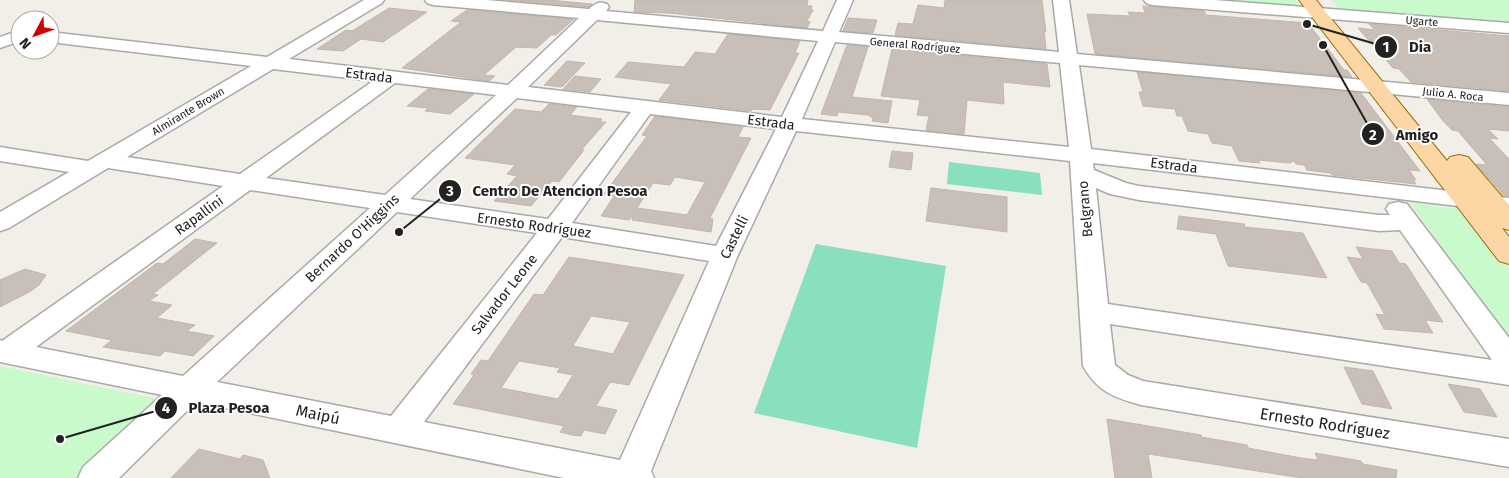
<svg xmlns="http://www.w3.org/2000/svg" width="1509" height="478" viewBox="0 0 1509 478" font-family="'Fira Sans',sans-serif">
<style>
.park{fill:#c8facc}
.pitch{fill:#88e0be}
.building{fill:#c7bfb8;stroke:#c4b6ab;fill-rule:evenodd}
.lines{fill:none;stroke-linecap:round;stroke-linejoin:round}
.minor-casing{stroke:#a9a9a9;stroke-width:3}
.major-casing{stroke:#a06b00;stroke-width:2}
.minor{fill:#fff;fill-rule:evenodd}
.major{fill:#fcd6a4;fill-rule:evenodd}
.labels{text-anchor:middle;stroke-width:4;stroke-linejoin:round;paint-order:stroke}
.far-street-label{font-size:11px;fill:#222;stroke:#fff}
.street-label{font-size:14px;fill:#222;stroke:#fff}
.near-street-label{font-size:16px;fill:#222;stroke:#fff}
.leader{fill:none;stroke:#222;stroke-width:2}
.callout-dot{fill:#222;stroke:#fff;stroke-width:2}
.mark-label{font-size:15px;text-anchor:middle;font-weight:bold;fill:#fff}
.callout-label{font-size:15px;text-anchor:middle;font-weight:bold;fill:#222;stroke:#fff;stroke-width:4;stroke-linejoin:round;paint-order:stroke}
</style>
<rect width="100%" height="100%" fill="#f2efe9"/>
<!-- park -->
<g class="park">
<path d="M1160,0H1296L1305,11Z"/>
<path d="M1331,0H1509V25L1342,12Z"/>
<path d="M1410,202L1465,210L1509,266V344Z"/>
<path d="M0,366L163,400L78,478H0Z"/>
</g>
<!-- pitch -->
<g class="pitch">
<path d="M949,162L1040,173L1042,195L947,184Z"/>
<path d="M816,244L946,266L917,448L754,413Z"/>
</g>
<!-- building -->
<g class="building">
<path d="M508,0H549L592,4L588,7Z"/>
<path d="M635,0H808L807,6H812L811,10H813L807,21L810,22L807,28L669,13L634,12Z"/>
<path d="M945,0H1042L1046,32L1044,31L1046,49L895,35L898,23L913,24L918,5L944,8Z"/>
<path d="M1143,6L1204,11L1206,15L1308,23L1344,70H1347L1352,77L1095,54L1087,14L1130,16L1128,12L1145,13Z"/>
<path d="M389,8L427,12L383,42L361,39L343,51L317,49L346,30L352,31Z"/>
<path d="M467,10L574,19L556,35H551L537,48L516,47L484,75L495,76L489,81L402,68L461,22L451,21Z"/>
<path d="M848,18L877,20L873,33L843,31Z"/>
<path d="M1369,24L1509,36V91L1411,82L1399,69L1393,68L1358,28L1375,30Z"/>
<path d="M728,34L800,41L795,53H799L770,110L753,109L751,111L659,100L671,84L615,77L628,62L684,67L695,52L715,54Z"/>
<path d="M847,45L868,47L852,97L892,101L888,123L872,121L873,118L868,115L838,112L837,116L821,114Z"/>
<path d="M892,49L1047,64L1050,87L1003,82L1004,104L967,100L964,134L926,130L929,116L917,115L920,100L881,96Z"/>
<path d="M567,61L585,63L562,87L544,85Z"/>
<path d="M1137,72L1361,93L1420,171L1409,170L1416,180H1413L1416,184L1332,175L1330,173L1307,170L1304,165L1296,164L1294,161L1289,163L1258,160L1260,163L1239,161L1232,146L1212,143L1208,134L1188,131L1182,116H1177L1175,109L1143,106L1139,92H1143Z"/>
<path d="M575,76L601,79L590,92L563,89Z"/>
<path d="M428,89L474,94L450,114L425,111L428,108L407,106Z"/>
<path d="M1427,99L1509,107V131L1488,129L1498,139L1489,138L1509,159V196L1503,195L1476,164L1487,165L1458,131L1452,130L1443,121Z"/>
<path d="M549,104L577,107L570,115L602,119L600,122H606L582,149L584,150L559,182L552,181L531,206L494,201L517,176L507,174L515,165L465,158L515,109L541,112Z"/>
<path d="M655,116L743,127L738,137L751,138L710,218L713,219L711,232L632,220L633,215L629,220L601,216L614,196L604,194L647,136L642,135ZM675,177L705,182L687,215L637,208L653,183L670,185Z"/>
<path d="M892,151L913,153L911,170L889,167Z"/>
<path d="M931,188L1007,197V232L926,221Z"/>
<path d="M1179,216L1244,224L1245,227L1303,233L1327,278L1228,266L1216,234L1177,229Z"/>
<path d="M195,239L217,243L153,294L158,295L149,301L172,305L157,318L195,325L187,331L214,336L193,356L165,351L160,356L103,347L112,340L66,331L157,263L163,264Z"/>
<path d="M1356,247L1392,251L1399,263L1406,264L1443,322L1425,320L1433,333L1384,329L1376,314L1385,315L1367,283L1361,282L1347,257L1363,259Z"/>
<path d="M569,257L684,275L629,385L610,382L596,406L617,410L605,434L584,430L581,436L572,435L560,432L564,426L453,404L474,375L471,374L481,360L488,361L534,294L543,295ZM591,316L630,322L613,354L573,346ZM519,361L560,368L557,372L573,375L558,399L501,388Z"/>
<path d="M25,269L46,275L39,285L31,291L0,307V280Z"/>
<path d="M1344,367L1373,371L1392,409L1362,404Z"/>
<path d="M1448,384L1480,389L1497,417L1464,412Z"/>
<path d="M1107,419L1201,435V437L1247,445L1248,448L1301,458L1318,460L1315,453L1361,461L1363,464L1397,470L1396,478H1302L1148,454L1152,478H1115Z"/>
<path d="M199,449L240,459L243,455L263,460L270,478H171Z"/>
</g>
<g class="lines">
<!-- minor casing -->
<g class="minor-casing">
<g id="minor">
<path d="M364,0H384L382,3L289,59L508,85L579,18L433,5L427,3L425,0H486L589,9C595,4 598,1 607,4L609,7L606,11L823,31L837,0H853L839,32L1059,52L1053,0H1069L1077,54L1509,93V105L1079,65L1091,149L1509,198V212L1093,163L1094,170L1126,183L1139,186L1379,215H1390L1386,209L1389,204L1398,202L1407,204L1509,338V385L1110,324L1115,365L1128,375L1143,381L1509,439V467L1141,405C1113,397 1098,392 1083,366L1070,161L796,131L738,255L651,471L654,478H564L196,402L119,478H78L83,467L162,395L0,362V340L2,341L223,186L108,168L9,228L0,231V212L69,172L0,161V147L88,161L251,66L50,42V32L267,57ZM597,20L818,41L782,117L528,87ZM835,42L1060,63L1069,147L802,119ZM273,69L373,81L240,174L127,157ZM395,83L496,95L385,195L266,178ZM517,98L631,112L548,219L410,199ZM650,114L776,129L716,246L572,223ZM1096,188L1110,194L1139,200L1379,231L1400,230L1492,360L1108,304ZM250,190L370,208L183,376L36,347ZM397,212L537,233L391,416L217,382ZM562,237L709,261L620,460L424,422Z"/>
<path d="M1144,0H1214L1509,23V33L1152,5L1146,3Z"/>
<path d="M20,30V41L0,48V37Z"/>
</g>
</g>
<!-- major casing -->
<g class="major-casing">
<path id="major" d="M1299,0H1316L1447,161L1450,157L1459,155L1468,157L1509,205V230L1502,228L1509,237V264L1499,261Z"/>
</g>
<!-- minor -->
<use href="#minor" class="minor"/>
<!-- major -->
<use href="#major" class="major"/>
</g>
<g class="labels">
<!-- far-street labels -->
<g class="far-street-label">
<text transform="translate(1422 21) rotate(4)" y="4">Ugarte</text>
<text transform="translate(915 45) rotate(5)" y="4">General Rodríguez</text>
<text transform="translate(1453 94) rotate(6)" y="4">Julio A. Roca</text>
<text transform="translate(188 111) rotate(-31)" y="4">Almirante Brown</text>
</g>
<!-- street labels -->
<g class="street-label">
<text transform="translate(369 75) rotate(7)" y="5">Estrada</text>
<text transform="translate(771 122) rotate(7)" y="5">Estrada</text>
<text transform="translate(1174 165) rotate(7)" y="5">Estrada</text>
<text transform="translate(1085 209) rotate(-95)" y="5">Belgrano</text>
<text transform="translate(199 215) rotate(-36)" y="5">Rapallini</text>
<text transform="translate(534 225) rotate(8)" y="5">Ernesto Rodríguez</text>
<text transform="translate(734 237) rotate(-64)" y="5">Castelli</text>
<text transform="translate(352 238) rotate(-43)" y="5">Bernardo O'Higgins</text>
<text transform="translate(504 294) rotate(-52)" y="5">Salvador Leone</text>
</g>
<!-- near-street labels -->
<g class="near-street-label">
<text transform="translate(318 414) rotate(12)" y="6">Maipú</text>
<text transform="translate(1325 423) rotate(9)" y="6">Ernesto Rodríguez</text>
</g>
</g>
<!-- callouts -->
<path class="leader" d="M1307 24L1386 47M1323 45L1373 134M399 232L450 191M60 439L166 408"/>
<g class="callout-dot">
<circle cx="1307" cy="24" r="5"/>
<circle cx="1323" cy="45" r="5"/>
<circle cx="399" cy="232" r="5"/>
<circle cx="60" cy="439" r="5"/>
<circle cx="1386" cy="47" r="12"/>
<circle cx="1373" cy="134" r="12"/>
<circle cx="450" cy="191" r="12"/>
<circle cx="166" cy="408" r="12"/>
</g>
<g class="mark-label">
<text x="1386" y="52">1</text>
<text x="1373" y="140">2</text>
<text x="450" y="196">3</text>
<text x="166" y="413">4</text>
</g>
<g class="callout-label">
<text x="1420" y="52">Dia</text>
<text x="1417" y="140">Amigo</text>
<text x="560" y="196">Centro De Atencion Pesoa</text>
<text x="229" y="413">Plaza Pesoa</text>
</g>
<!-- north arrow -->
<g transform="translate(35 35) rotate(229)"><circle r="24" fill="#ffffff" stroke="#a7a7a7"/>
<path d="M0-4L9 19L0 12L-9 19Z" fill="#d40000"/>
<text y="-8" font-size="14" font-weight="bold" text-anchor="middle" fill="#222222">N</text>
</g>
</svg>
